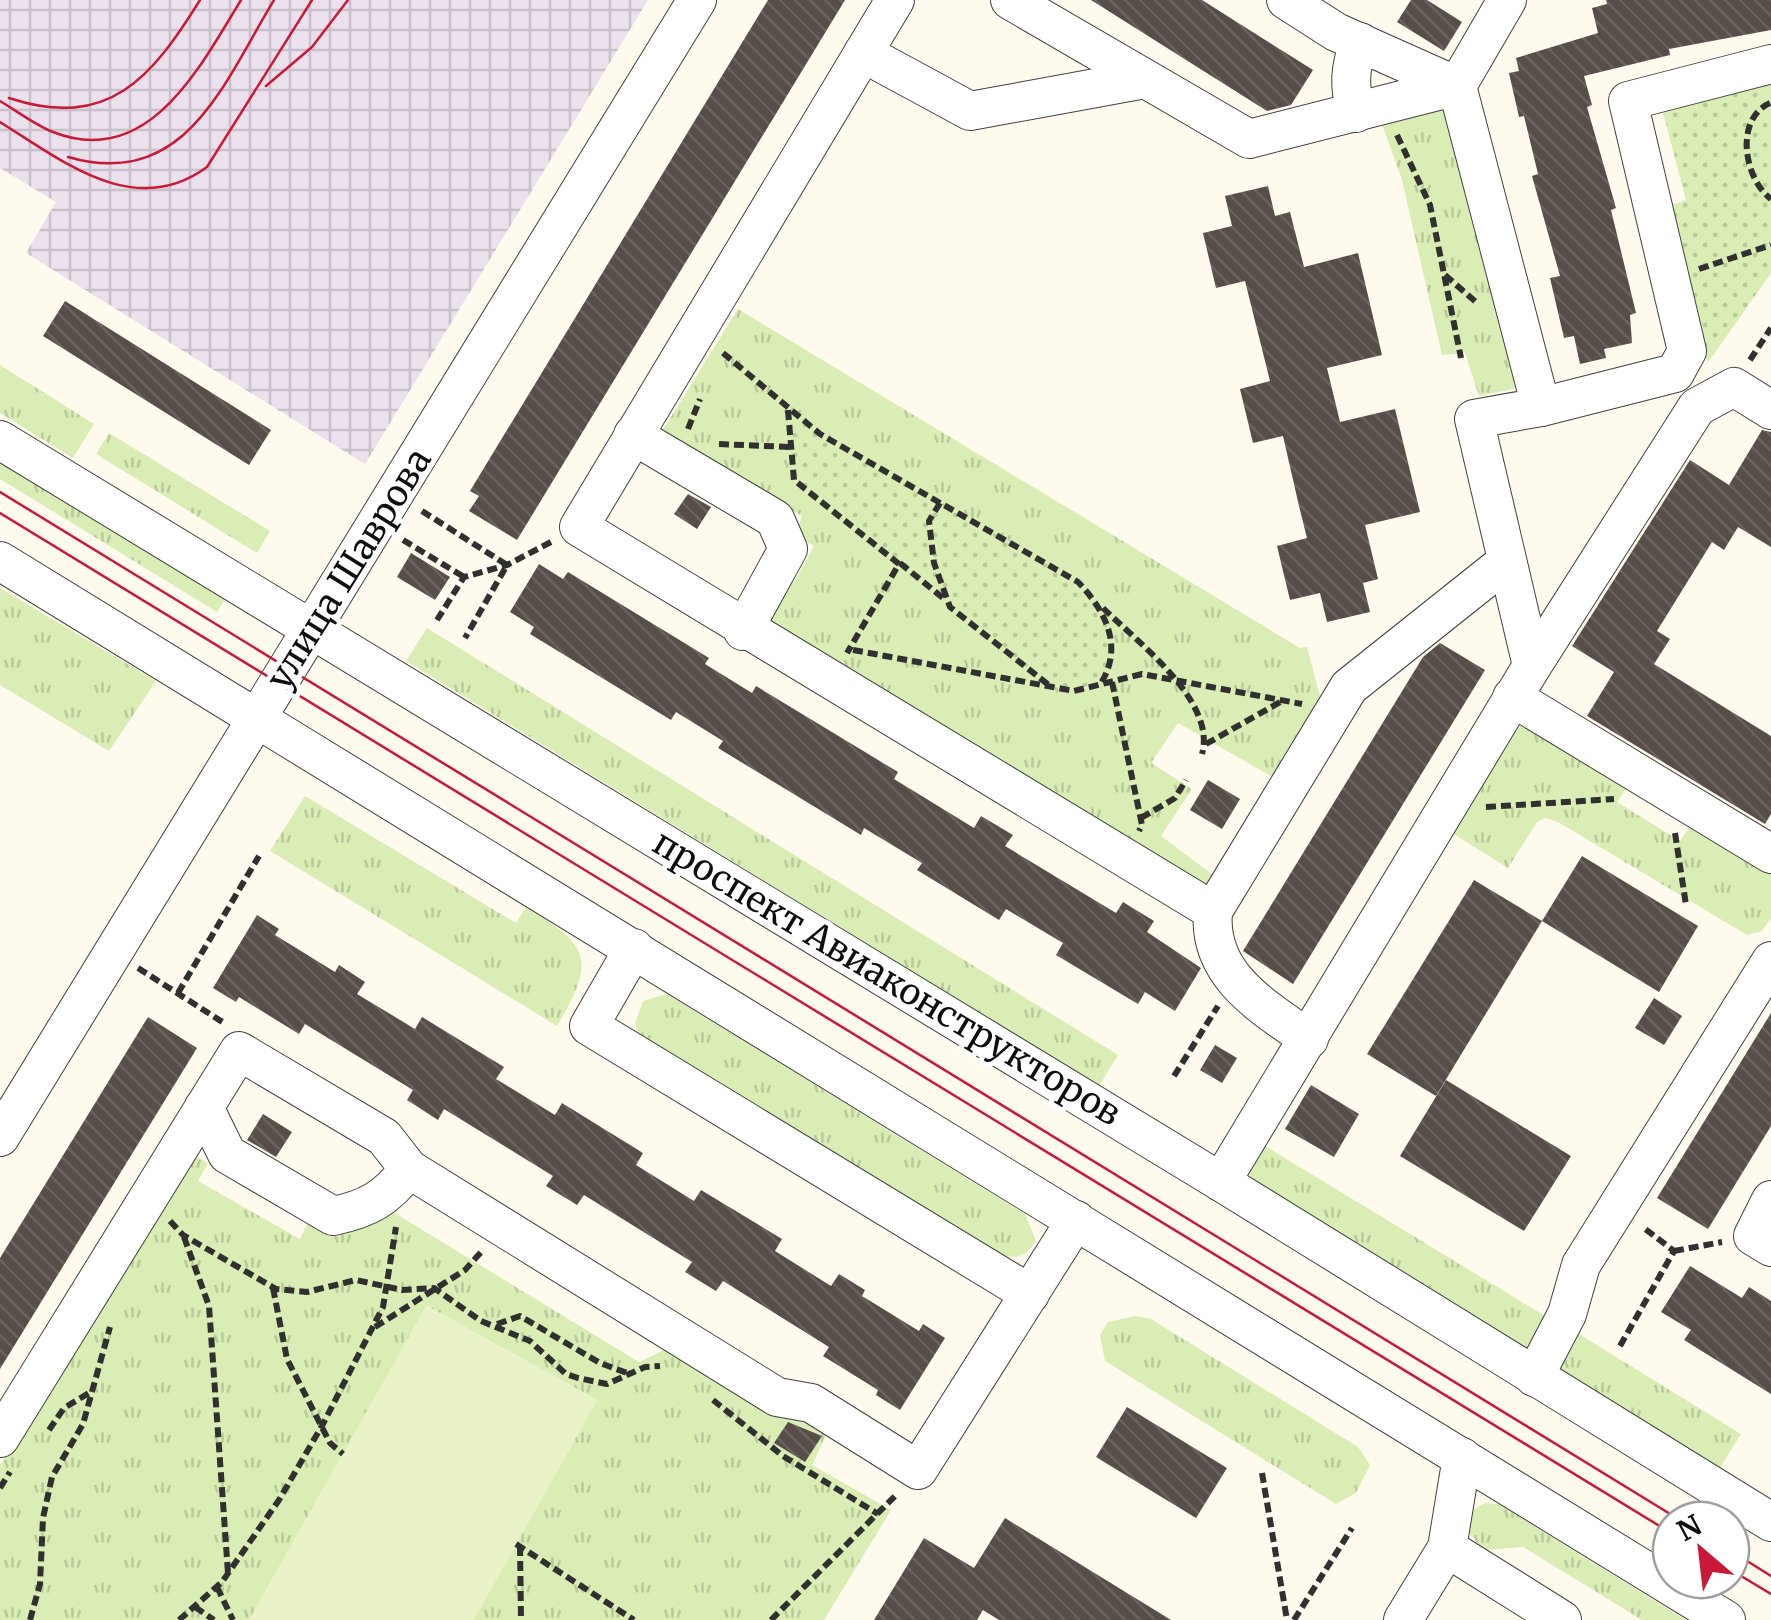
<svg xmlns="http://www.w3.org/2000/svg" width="1771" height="1620" viewBox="0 0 1771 1620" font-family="Merriweather,serif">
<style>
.industrial{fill:url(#industrial-grid)}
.grass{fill:url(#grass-tufts);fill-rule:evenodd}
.park{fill:url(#park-dots)}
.pitch{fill:#eaf3c7}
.building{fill:url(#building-back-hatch)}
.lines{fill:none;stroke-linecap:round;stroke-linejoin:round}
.minor-casing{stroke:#414141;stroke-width:40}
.path{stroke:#303030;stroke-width:6;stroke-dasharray:10 5;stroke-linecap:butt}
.minor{stroke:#fff;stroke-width:38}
.tram{stroke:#ca1938;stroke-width:2.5}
.labels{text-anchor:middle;stroke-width:10;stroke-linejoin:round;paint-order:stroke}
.street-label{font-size:35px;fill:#0e0e0e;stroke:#fff}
</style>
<defs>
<pattern id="industrial-grid" width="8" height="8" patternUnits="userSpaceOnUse" patternTransform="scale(2.5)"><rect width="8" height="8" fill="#eae1ed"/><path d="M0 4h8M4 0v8" fill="none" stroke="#c8c0ca"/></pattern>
<pattern id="grass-tufts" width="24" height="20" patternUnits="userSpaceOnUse" patternTransform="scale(2.5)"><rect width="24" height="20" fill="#d9edb4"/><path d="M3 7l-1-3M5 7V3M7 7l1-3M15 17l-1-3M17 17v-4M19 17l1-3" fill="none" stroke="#b9ca9a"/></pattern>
<pattern id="park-dots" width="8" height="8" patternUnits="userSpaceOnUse" patternTransform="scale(2.5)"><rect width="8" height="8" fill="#d9edb4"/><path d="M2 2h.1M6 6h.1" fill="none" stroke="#b9ca9a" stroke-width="1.8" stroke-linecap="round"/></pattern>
<pattern id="building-back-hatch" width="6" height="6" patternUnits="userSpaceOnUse" patternTransform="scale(2.5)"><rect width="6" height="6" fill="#574d49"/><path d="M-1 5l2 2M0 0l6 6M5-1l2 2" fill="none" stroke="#6a625f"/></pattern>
</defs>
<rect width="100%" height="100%" fill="#fffaee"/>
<!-- industrial -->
<path class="industrial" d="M0,0H648L365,464L26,253L56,202L0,168Z"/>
<!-- grass -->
<g class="grass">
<path d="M1451,96L1518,388L1479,396L1465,353L1442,355L1402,180L1379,116Z"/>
<path d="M738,309L1300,648L1307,647L1324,712L1283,783L1178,723L1151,763L1192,789L1161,836L1221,881L1209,899L756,623L781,575L794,582L814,546L795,535L802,516L658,438ZM788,412L1078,582L1099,684L1074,691L950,607L919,575L800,488L790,468Z"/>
<path d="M0,365L94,424L73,458L0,413Z"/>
<path d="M109,433L270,531L257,553L96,454Z"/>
<path d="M0,460L226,598L217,612L0,479Z"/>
<path d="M0,588L156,681L109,751L0,685Z"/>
<path d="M427,628L1118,1055L1099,1086L406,661Z"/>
<path d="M1524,720L1629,784L1617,802L1680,841L1693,822L1771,865V918L1762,931L1747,935L1558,822L1545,818L1537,822L1508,868L1452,833Z"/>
<path d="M305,796L516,923L526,907C591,947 596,960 557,1026L270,851Z"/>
<path d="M667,994L1025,1214L1036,1241C1025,1258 1016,1259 997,1254L639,1035L635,1024L643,1001Z"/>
<path d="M1260,1143L1550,1319L1530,1352L1251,1179L1248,1162Z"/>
<path d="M191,1153L208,1163L198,1181L300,1239L310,1218L388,1209L639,1362L664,1350L775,1416L791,1407L829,1429L812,1465L891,1510L824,1620H473L597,1400L427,1306L249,1620H0V1465Z"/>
<path d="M1135,1316L1151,1319L1358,1447L1370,1465L1356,1493L1336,1504L1105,1361L1100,1335L1108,1322Z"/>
<path d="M1574,1331L1741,1434L1720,1468L1559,1368Z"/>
<path d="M1485,1503L1498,1504L1686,1620H1642L1523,1547L1484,1550L1466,1530L1474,1509Z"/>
</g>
<!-- park -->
<g class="park">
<path d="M1771,77V273L1709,361L1695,353L1662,208L1686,200L1661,105Z"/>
<path d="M788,412L1078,582C1105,609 1122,644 1102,681L1074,691L1050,686L950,607L919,575L800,488L790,468Z"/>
</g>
<!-- pitch -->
<path class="pitch" d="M426,1306L597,1400L474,1620H249Z"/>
<!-- building -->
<g class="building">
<path d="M768,0H845L517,540L469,511L479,496L470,491Z"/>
<path d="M1091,0H1202L1313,70L1291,105L1267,111Z"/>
<path d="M1411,0H1427L1462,22L1444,51L1397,22Z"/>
<path d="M1606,0H1771V30L1669,49L1670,55L1584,76L1592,105L1587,107L1616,208L1611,210L1636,313L1630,315L1632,343L1604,349L1606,358L1580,364L1574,336L1564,338L1550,278L1560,276L1532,176L1538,174L1524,116L1519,117L1509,73L1519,71L1516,58L1598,33L1592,8L1607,4Z"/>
<path d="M1268,186L1275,216L1290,212L1304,267L1358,253L1382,355L1327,368L1340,422L1395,409L1420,512L1365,525L1378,579L1363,583L1370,612L1327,622L1320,593L1290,600L1277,546L1307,538L1299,506L1283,436L1253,443L1240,389L1270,381L1245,281L1216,288L1203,233L1232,226L1225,196Z"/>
<path d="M65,301L271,430L249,465L43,336Z"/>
<path d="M1762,430L1771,432V547L1738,527L1724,550L1712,542L1657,631L1670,639L1654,664L1771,736V814L1765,824L1587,716L1614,672L1572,646L1690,460L1729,485Z"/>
<path d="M688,494L711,507L697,529L674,514Z"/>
<path d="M411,553L450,577L435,600L397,577Z"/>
<path d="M539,564L563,579L568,572L709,658L705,664L752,693L756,686L898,772L894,779L974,828L981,816L1013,835L1005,846L1116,913L1123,902L1154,921L1147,932L1201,968L1175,1011L1145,992L1138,1004L1056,955L1063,943L1006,909L999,920L917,870L922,863L864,828L861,835L718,748L723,741L676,712L671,720L530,634L534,627L510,612Z"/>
<path d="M1440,643L1485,670L1293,984L1243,951L1423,657Z"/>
<path d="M1208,780L1240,799L1222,829L1190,810Z"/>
<path d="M1582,856L1698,926L1659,992L1542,921Z"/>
<path d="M1474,880L1542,921L1436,1096L1367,1054Z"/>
<path d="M257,915L279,929L275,935L335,972L339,965L365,982L357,994L415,1029L422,1017L504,1067L496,1079L555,1115L562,1103L643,1153L636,1165L694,1201L701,1190L782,1239L775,1251L831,1286L839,1274L865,1290L862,1296L919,1331L923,1324L945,1338L900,1410L876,1395L878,1390L823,1356L829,1347L723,1281L716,1291L685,1272L692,1262L584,1195L577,1205L546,1186L553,1176L444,1109L438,1120L407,1100L413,1090L305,1024L299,1034L239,997L236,1002L213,988Z"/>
<path d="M1654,998L1682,1016L1664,1045L1635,1028Z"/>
<path d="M1771,1013V1126L1708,1229L1657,1198Z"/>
<path d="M148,1017L197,1048L0,1369V1258Z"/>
<path d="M1215,1045L1237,1058L1222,1083L1200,1070Z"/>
<path d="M1446,1080L1571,1156L1524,1231L1400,1156Z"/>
<path d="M1311,1085L1359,1114L1334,1157L1285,1129Z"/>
<path d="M263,1114L292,1132L276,1157L247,1140Z"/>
<path d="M1690,1266L1742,1298L1749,1287L1771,1301V1394L1684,1340L1691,1330L1661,1312Z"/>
<path d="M1127,1407L1227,1468L1196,1518L1096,1457Z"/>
<path d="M788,1422L822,1436L805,1462L774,1443Z"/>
<path d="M1005,1518L1171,1620H999L983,1610L977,1620H874L924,1538L974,1568Z"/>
</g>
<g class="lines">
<!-- minor casing -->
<g class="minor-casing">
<g id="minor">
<path d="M895,0L579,527L1213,911L1349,687L1506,562"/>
<path d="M1010,0L1249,139L1457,86L1507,0"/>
<path d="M863,53L970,111L1145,79"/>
<path d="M1356,113C1349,86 1349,68 1360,42"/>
<path d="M1541,407L1675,373L1687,351L1628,101L1771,64"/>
<path d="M633,435L775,519L788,549L743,631"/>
<path d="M0,440L1221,1182L1771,1522"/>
<path d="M0,561L1726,1620"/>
<path d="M1532,666L1697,407L1734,387L1771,410"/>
<path d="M1512,697L1771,854"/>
<path d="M1213,911C1207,975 1262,1006 1309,1039"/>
<path d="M634,948L589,1026L1030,1294"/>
<path d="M204,1107L227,1154L333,1216C368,1209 387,1198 409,1169"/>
<path d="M0,1137L697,0"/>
<path d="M1221,1182L1532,666L1474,419L1541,407L1457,86L1336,32L1286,0"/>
<path d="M1771,1200L1753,1236L1771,1247"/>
<path d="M1534,1377L1567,1314L1581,1265L1771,961"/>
<path d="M0,1438L239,1051L384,1137L409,1169L777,1397L811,1403L918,1470L1076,1220"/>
<path d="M1462,1457L1447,1548L1562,1620"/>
<path d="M1403,1620L1447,1548"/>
</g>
</g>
<!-- path -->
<g class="path">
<path d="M1770,103C1734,119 1744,179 1771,199"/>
<path d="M1397,135L1430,205L1461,358"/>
<path d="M1699,269L1771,245"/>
<path d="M1445,275L1477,303"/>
<path d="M723,353L820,434L1078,582C1105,610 1124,646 1101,683"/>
<path d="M1750,360L1771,328"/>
<path d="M788,410L794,480L899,564L847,653"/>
<path d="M688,429L700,399"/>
<path d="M719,444L789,447"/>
<path d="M940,503L929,521L934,563L950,607L1050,686"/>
<path d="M422,511L507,565L465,638"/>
<path d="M403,540L464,577"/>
<path d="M900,563L943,598"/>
<path d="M1103,608C1137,642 1217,701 1202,754"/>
<path d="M437,620L464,577L507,565L551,542"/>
<path d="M853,650L1074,691L1142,674L1302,704"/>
<path d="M1112,682L1142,825L1139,831"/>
<path d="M1206,744L1282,701"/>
<path d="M1486,807L1614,799"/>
<path d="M1141,818L1175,798L1186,780"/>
<path d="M1675,833L1686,905"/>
<path d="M138,968L224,1023"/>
<path d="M178,993L259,856"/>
<path d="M1174,1076L1218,1006"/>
<path d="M170,1221L183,1235L276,1289L307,1292L356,1280L402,1290L434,1288L481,1321L530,1341L566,1374L578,1378L607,1384L645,1367L660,1366"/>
<path d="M184,1237L209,1306L228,1573"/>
<path d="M1674,1251L1722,1242"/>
<path d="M273,1288L287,1359L330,1443L343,1454"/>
<path d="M497,1324L520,1316L600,1363L627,1373"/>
<path d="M375,1327L465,1270L482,1251"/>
<path d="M1620,1346L1674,1251L1644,1228"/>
<path d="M713,1400L783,1456L878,1514"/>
<path d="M49,1430L64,1408L89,1393"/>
<path d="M1262,1473L1287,1620"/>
<path d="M0,1488L10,1472"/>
<path d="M516,1544L634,1620"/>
<path d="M520,1546L521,1620"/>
<path d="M217,1587L233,1620"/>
<path d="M195,1607L214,1620"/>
<path d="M30,1620L40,1584L43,1518L52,1477L83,1424L110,1327"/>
<path d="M179,1620L222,1582L279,1500L323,1424L383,1307L396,1227"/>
<path d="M771,1620L897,1494"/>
<path d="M1294,1620L1352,1528"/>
</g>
<!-- minor -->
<use href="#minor" class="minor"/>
<!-- tram -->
<g class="tram">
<path d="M266,86L312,47L348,0"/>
<path d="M9,98C109,131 152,77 200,0"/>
<path d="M0,101C17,111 35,125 53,132C149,170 201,65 241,0"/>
<path d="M0,122C64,162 135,220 207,167L312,0"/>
<path d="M68,157C186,191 224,82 274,0"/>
<path d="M0,492L1680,1520"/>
<path d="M0,513L1671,1533"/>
<path d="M1731,1551L1771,1576"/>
<path d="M1731,1570L1771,1594"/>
</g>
</g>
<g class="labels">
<!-- street labels -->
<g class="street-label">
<text transform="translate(349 569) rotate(-58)" y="12">улица Шаврова</text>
<text transform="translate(887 978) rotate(31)" y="12">проспект Авиаконструкторов</text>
</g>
</g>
<!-- north arrow -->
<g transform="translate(1701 1550) rotate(332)"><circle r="48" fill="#ffffff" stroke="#9f9f9f" stroke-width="2.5"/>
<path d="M0-8L18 38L0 25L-18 38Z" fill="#ca1938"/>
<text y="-15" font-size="28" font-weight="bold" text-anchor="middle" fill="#0e0e0e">N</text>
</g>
</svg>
